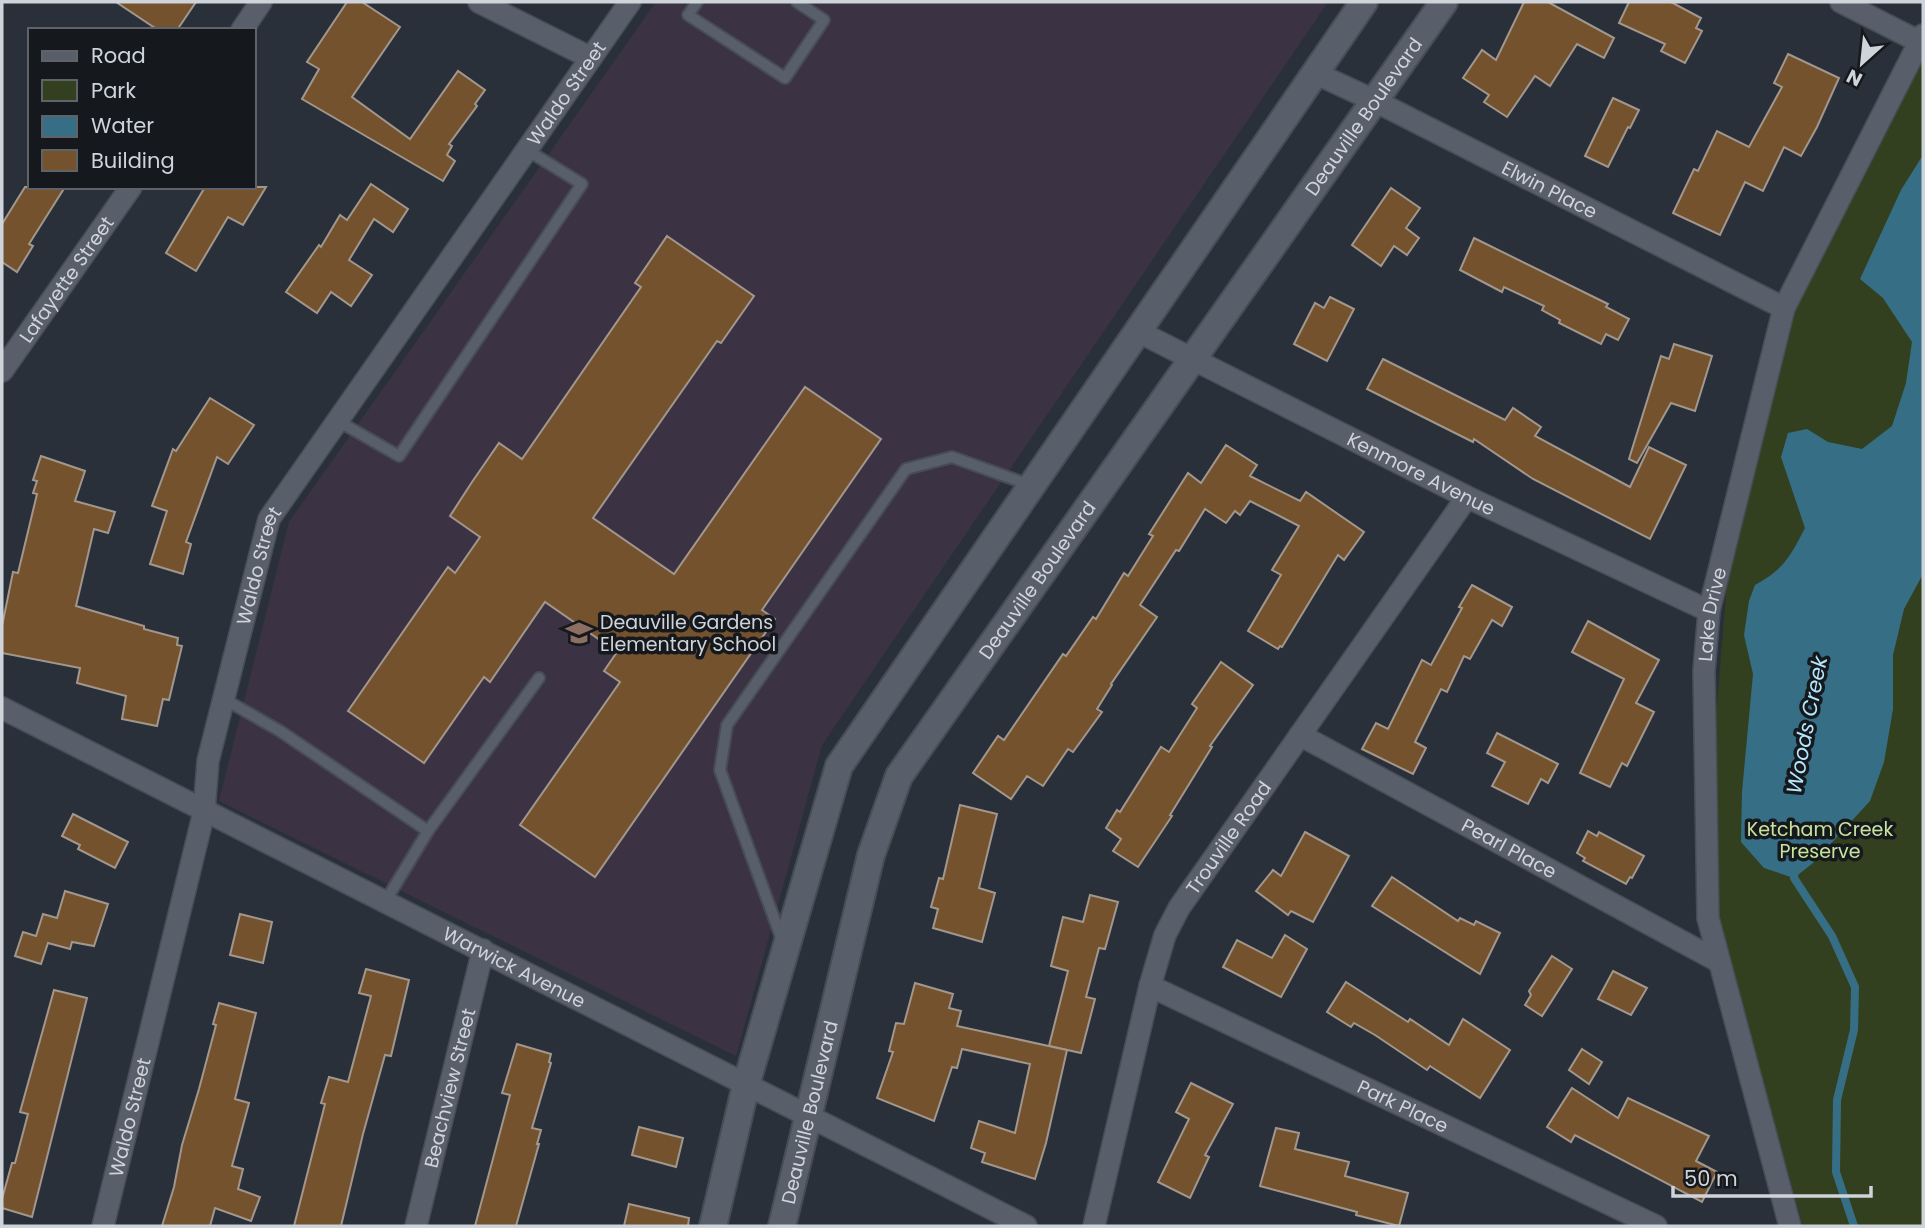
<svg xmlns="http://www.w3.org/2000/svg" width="1925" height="1228" viewBox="0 0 1925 1228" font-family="Poppins,sans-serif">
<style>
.education{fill:#3b3344}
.green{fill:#33401f}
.water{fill:#366f85}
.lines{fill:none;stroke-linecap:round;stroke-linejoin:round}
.stream{stroke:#366f85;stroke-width:8}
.building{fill:#74522e;stroke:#a2978d;stroke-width:2}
.service-casing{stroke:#474d55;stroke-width:14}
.minor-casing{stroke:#474d55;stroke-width:24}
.tertiary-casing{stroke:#474d55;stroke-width:30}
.service{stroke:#585f6a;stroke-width:10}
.minor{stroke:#585f6a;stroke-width:21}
.tertiary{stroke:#585f6a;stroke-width:26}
.labels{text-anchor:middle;stroke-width:7;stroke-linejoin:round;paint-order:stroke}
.street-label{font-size:19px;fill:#cfd4da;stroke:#15181c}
.poi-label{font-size:19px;fill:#cfd4da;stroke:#15181c;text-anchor:start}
.park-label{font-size:19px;fill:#c7e39c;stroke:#15181c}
.water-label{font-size:21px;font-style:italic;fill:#b4e6fc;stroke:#15181c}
</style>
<rect width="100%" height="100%" fill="#2a303a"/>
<!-- education -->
<path class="education" d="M656,2H1328L822,745L736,1056L219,801L289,522Z"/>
<!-- green -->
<path class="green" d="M1923,52V1226H1803L1715,907L1714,744L1727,583L1794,306Z"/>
<!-- water -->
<path class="water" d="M1923,155V574L1904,609L1893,655V709L1884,762L1870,801L1813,863L1794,878L1764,868L1741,842L1742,792L1753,674L1744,635L1749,601L1755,585C1784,569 1790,557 1805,528L1781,457L1788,433L1807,429L1828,442L1862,449L1892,426L1906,383L1912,342L1883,298L1860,279L1901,190Z"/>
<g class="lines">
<!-- stream -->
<path class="stream" d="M1795,869L1794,878L1832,936L1855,987L1854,1030L1837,1100L1836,1172L1854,1226"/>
</g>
<!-- building -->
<g class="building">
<path d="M116,2H196L177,30H158Z"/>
<path d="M347,2H362L400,27L352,97L410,139L458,71L485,90L475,104L477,106L449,144L452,146L447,155L455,161L443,181L302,99L319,69L307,62Z"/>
<path d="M1524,2H1548L1614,38L1604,58L1577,44L1550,86L1535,76L1507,117L1484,102L1489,95L1463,78L1482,50L1496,60Z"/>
<path d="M1629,2H1671L1701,18L1696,28L1702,31L1685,63L1661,51L1665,44L1619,23Z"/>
<path d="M1788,54L1839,78L1817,127L1801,156L1784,147L1763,191L1745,182L1720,235L1673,213L1694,169L1698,171L1717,131L1749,147L1782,87L1774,83Z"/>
<path d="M1613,98L1639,110L1630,128L1628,127L1608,167L1585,156Z"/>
<path d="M371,184L408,209L393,232L374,219L349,260L372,275L351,306L331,292L317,313L286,292L319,245L321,247L340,215L347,220Z"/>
<path d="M25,187H65L29,244L33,246L17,272L2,262V224Z"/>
<path d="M205,187H266L243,225L228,217L196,271L166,253Z"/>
<path d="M1391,188L1420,208L1406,228L1419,238L1407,255L1394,246L1381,266L1352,245Z"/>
<path d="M667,236L754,296L721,343L717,341L593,518L674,574L805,387L881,439L762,610L775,619L595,877L520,825L620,682L604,671L617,652L545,602L490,682L484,677L424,763L348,711L448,567L455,573L480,537L450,516L472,482L499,443L522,459L641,287L635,283Z"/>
<path d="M1474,238L1608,304L1606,307L1629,319L1618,340L1606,334L1601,344L1559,323L1560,320L1542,310L1544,306L1504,287L1502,292L1460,270Z"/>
<path d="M1330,297L1354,309L1327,361L1294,344L1315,303L1324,308Z"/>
<path d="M1674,344L1712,356L1695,411L1671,403L1637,463L1629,459L1661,356L1669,359Z"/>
<path d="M1383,359L1505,420L1513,408L1541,427L1535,436L1630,487L1649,447L1686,465L1650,539L1533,479L1474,439L1473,442L1367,389Z"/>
<path d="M210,398L254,425L228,464L217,457L186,542L191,544L183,574L150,564L167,511L152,506L173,449L176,451Z"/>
<path d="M1226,445L1257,465L1250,476L1300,501L1306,492L1364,532L1344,560L1338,555L1282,647L1280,646L1278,649L1248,631L1281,575L1272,570L1299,526L1250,501L1240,515L1235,511L1226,523L1205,509L1179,551L1176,550L1140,605L1157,617L1111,684L1112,685L1097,709L1102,712L1073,752L1068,749L1043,786L1027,776L1011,799L973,773L998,736L1004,740L1063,654L1066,656L1093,617L1096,619L1124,573L1128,576L1153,536L1149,534L1188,473L1201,483Z"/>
<path d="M41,456L85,471L75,501L115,512L108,533L94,529L76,606L144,626V629L178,638L177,645L182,646L169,700L163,699L157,726L122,719L126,696L77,683L80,668L2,653V626L13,572L18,573L37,494L33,493L37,481L33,480Z"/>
<path d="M1472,585L1512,607L1502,626L1492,620L1470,659L1464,656L1447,692L1441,689L1415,742L1426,748L1413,774L1362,749L1376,723L1388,729L1422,660L1431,665L1462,608L1459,607Z"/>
<path d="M1588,621L1659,660L1636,703L1654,712L1627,766L1622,763L1610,787L1580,773L1624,679L1572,652Z"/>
<path d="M1221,662L1253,685L1210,746L1212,747L1170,815L1172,816L1138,867L1113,851L1121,839L1106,828L1117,810L1120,812L1161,747L1169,752L1197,708L1192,704Z"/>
<path d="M1497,733L1558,764L1548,783L1541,779L1528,804L1492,786L1505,762L1487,753Z"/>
<path d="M960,805L997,814L979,888L995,893L982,942L933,928L938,909L931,907L939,878L943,879Z"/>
<path d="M73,814L128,842L115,868L78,849L80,845L62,836Z"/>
<path d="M1588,831L1597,836L1599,832L1644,856L1632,878L1630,877L1626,884L1583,861L1585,858L1577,853Z"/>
<path d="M1305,832L1349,856L1313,922L1291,911L1288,915L1256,891L1273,870L1281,876Z"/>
<path d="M1392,877L1458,921L1460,918L1474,925L1476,921L1500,933L1480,974L1372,906Z"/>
<path d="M65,891L108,904L94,946L72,942L70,949L48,943L41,964L15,956L23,932L36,936L43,914L57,918Z"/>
<path d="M1090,895L1118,902L1105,949L1099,948L1086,997L1095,999L1081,1053L1049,1046L1068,971L1051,966L1063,917L1083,922Z"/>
<path d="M240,914L272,922L263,963L230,955Z"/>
<path d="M1285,935L1307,949L1281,997L1223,967L1237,940L1272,958Z"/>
<path d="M1552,956L1572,969L1542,1016L1525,1005L1531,995L1529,991Z"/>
<path d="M366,969L409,980L391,1056L385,1055L363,1134L341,1226H294L325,1104L321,1103L329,1077L348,1082L371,996L359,993Z"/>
<path d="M1613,971L1647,988L1631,1015L1598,999Z"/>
<path d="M1346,982L1408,1022L1410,1019L1449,1045L1463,1019L1510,1050L1480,1098L1430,1066L1427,1070L1375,1035L1354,1023L1351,1027L1327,1012Z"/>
<path d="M915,983L953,994L949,1008L961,1011L957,1026L1067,1050L1046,1143L1035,1179L982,1162L985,1153L971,1148L979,1121L1015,1133L1030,1064L962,1049L957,1068L952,1067L934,1121L877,1098L893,1052L889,1051L896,1023L904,1024Z"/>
<path d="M54,990L87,998L32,1217L2,1208V1199L12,1163H15L28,1114L20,1112Z"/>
<path d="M219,1003L256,1013L235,1099L249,1103L232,1166L243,1169L238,1189L260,1197L251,1221L215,1208L210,1226H162L174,1187L182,1145L199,1089L216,1025L213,1024Z"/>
<path d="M517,1044L551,1054L549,1062L551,1063L532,1128L541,1130L537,1144H539L516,1226H475L510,1095L502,1093Z"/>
<path d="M1582,1049L1602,1062L1589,1084L1569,1070Z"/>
<path d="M1191,1083L1233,1104L1205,1155L1209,1157L1190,1198L1158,1182L1189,1119L1176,1112Z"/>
<path d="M1572,1088L1618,1118L1628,1098L1709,1136L1696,1161L1717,1172L1702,1202L1575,1135L1571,1142L1547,1127Z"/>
<path d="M639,1127L683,1138L676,1167L632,1155Z"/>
<path d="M1276,1128L1299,1133L1295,1149L1349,1162L1345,1176L1408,1193L1399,1226L1356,1215L1357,1212L1260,1186Z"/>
<path d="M629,1204L689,1218L688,1226H624Z"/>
</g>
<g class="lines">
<!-- service casing -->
<g class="service-casing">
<g id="service">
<path d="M697,2L688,15L785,78L824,20L797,2"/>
<path d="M338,421L399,456L582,184L527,150"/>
<path d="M224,699L280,731L428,831"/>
<path d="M385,902L428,831L539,678"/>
<path d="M782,940L720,770L727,725L906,469L952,457L1030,485"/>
</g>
</g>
<!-- minor casing -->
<g class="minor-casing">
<g id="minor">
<path d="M479,2L591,58"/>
<path d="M1841,2L1920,42"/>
<path d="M242,30L261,2"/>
<path id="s1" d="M1315,73L1373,100L1784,308"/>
<path id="s2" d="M1137,331L1467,497L1709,611"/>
<path id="s3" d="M2,371L131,187"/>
<path id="s4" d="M2,708L1026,1226"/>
<path id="s5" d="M1300,735L1718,961"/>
<path id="s6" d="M1150,986L1656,1226"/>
<path id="s7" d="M103,1226L204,812L208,761L269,519L630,2"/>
<path id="s8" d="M416,1226L483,950"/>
<path id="s9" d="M1094,1226L1150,986L1165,935L1179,908L1467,497"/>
<path id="s10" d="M1790,1226L1708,918L1704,671L1709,611L1784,308L1923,35"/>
</g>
</g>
<!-- tertiary casing -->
<g class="tertiary-casing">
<g id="tertiary">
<path d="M713,1226L746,1085L839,766L1364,2"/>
<path id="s11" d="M782,1226L871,855L899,776L1444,2"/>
</g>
</g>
<!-- service -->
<use href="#service" class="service"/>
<!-- minor -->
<use href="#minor" class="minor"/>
<!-- tertiary -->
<use href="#tertiary" class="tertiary"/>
</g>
<!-- icons -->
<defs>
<g id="school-bare" transform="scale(2.1)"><path d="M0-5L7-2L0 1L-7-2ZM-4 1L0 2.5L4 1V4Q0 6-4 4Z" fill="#8d6e63" stroke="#15181c" stroke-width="2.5" paint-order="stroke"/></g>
</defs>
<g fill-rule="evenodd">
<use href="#school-bare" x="579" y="633"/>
</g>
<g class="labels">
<!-- street labels -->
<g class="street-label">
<text dy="7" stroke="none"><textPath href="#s7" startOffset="1246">Waldo Street</textPath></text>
<text dy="7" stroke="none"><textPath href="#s11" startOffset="1272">Deauville Boulevard</textPath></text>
<text dy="7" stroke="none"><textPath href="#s1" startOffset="262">Elwin Place</textPath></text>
<text dy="7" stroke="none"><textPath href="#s3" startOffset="112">Lafayette Street</textPath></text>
<text dy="7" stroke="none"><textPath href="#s2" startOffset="318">Kenmore Avenue</textPath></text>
<text dy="7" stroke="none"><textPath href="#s7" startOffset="679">Waldo Street</textPath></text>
<text dy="7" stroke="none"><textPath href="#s11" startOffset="705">Deauville Boulevard</textPath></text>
<text dy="7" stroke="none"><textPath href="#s10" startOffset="623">Lake Drive</textPath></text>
<text dy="7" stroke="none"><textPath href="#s9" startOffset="416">Trouville Road</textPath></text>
<text dy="7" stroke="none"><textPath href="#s5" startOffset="238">Pearl Place</textPath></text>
<text dy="7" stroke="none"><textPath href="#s4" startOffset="574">Warwick Avenue</textPath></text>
<text dy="7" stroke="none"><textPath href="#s8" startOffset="142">Beachview Street</textPath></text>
<text dy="7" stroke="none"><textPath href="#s6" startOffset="280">Park Place</textPath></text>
<text dy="7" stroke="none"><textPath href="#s11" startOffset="117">Deauville Boulevard</textPath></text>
<text dy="7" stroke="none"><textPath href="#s7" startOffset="112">Waldo Street</textPath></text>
</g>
<!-- poi labels -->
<g class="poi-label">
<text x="600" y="629">Deauville Gardens<tspan x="600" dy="22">Elementary School</tspan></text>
</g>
<!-- park labels -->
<g class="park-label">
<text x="1820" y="836">Ketcham Creek<tspan x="1820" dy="22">Preserve</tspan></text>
</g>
<!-- water labels -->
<g class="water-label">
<text transform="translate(1807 725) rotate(-79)" y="7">Woods Creek</text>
</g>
</g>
<!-- border -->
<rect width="1925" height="1228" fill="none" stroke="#cfd4da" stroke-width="7"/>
<!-- legend -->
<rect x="28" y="28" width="228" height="161" fill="#15181c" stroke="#5f6368" stroke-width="2"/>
<rect x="42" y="51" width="35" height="10" fill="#585f6a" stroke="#5f6368" stroke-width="2"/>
<text x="91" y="63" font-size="21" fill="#cfd4da">Road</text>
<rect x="42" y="80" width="35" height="21" fill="#33401f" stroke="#5f6368" stroke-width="2"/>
<text x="91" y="98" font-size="21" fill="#cfd4da">Park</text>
<rect x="42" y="116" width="35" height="21" fill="#366f85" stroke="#5f6368" stroke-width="2"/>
<text x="91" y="133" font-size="21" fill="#cfd4da">Water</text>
<rect x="42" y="150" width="35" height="21" fill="#74522e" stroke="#5f6368" stroke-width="2"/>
<text x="91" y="168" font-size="21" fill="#cfd4da">Building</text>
<!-- north arrow -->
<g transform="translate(1862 63) rotate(207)" stroke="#15181c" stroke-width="5" paint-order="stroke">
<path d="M0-5L12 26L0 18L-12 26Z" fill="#cfd4da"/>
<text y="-10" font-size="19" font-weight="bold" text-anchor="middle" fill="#cfd4da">N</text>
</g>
<!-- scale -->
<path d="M1673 1186v10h198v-10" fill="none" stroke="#cfd4da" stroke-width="3.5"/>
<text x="1684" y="1186" font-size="21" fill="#cfd4da" stroke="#15181c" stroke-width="5" paint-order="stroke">50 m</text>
</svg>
